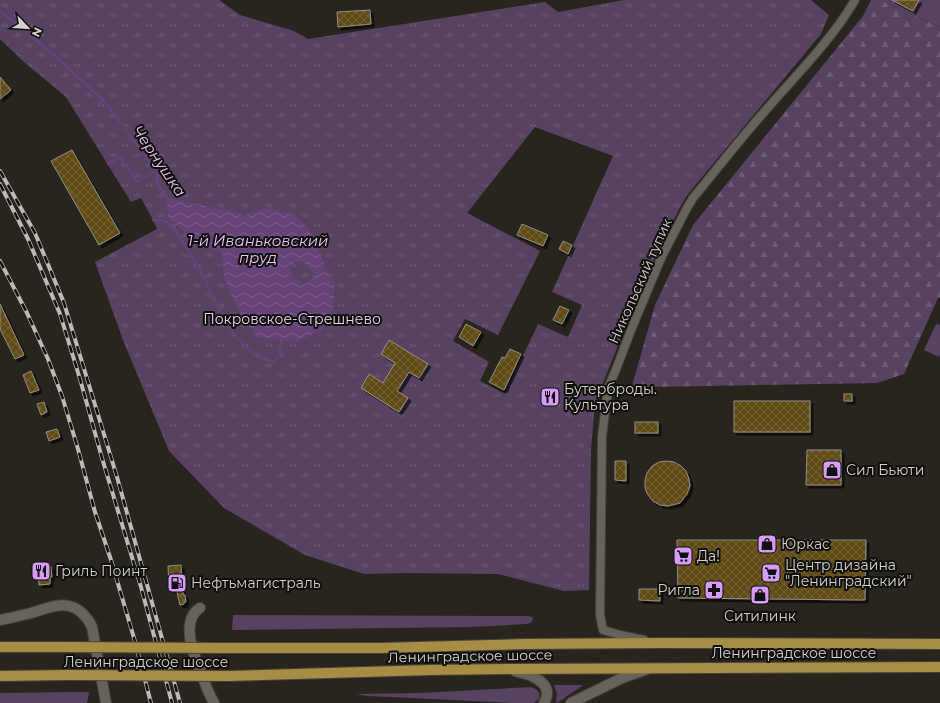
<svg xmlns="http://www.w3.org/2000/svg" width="940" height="703" viewBox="0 0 940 703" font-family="Montserrat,sans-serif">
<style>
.green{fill:#574262}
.forest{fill:url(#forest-firs)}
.park{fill:url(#park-tufts);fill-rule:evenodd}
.water{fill:url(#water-waves);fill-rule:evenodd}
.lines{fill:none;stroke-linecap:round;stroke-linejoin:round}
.stream{stroke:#654278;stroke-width:2.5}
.building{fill:url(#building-cross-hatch);stroke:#938f87;filter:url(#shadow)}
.minor-casing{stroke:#44413b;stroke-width:10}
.tertiary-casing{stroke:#44413b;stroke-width:12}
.primary-casing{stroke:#44413b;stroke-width:12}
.minor{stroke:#67635b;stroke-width:8}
.tertiary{stroke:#67635b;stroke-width:10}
.primary{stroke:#a78c43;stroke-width:10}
.rail-casing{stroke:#bdbbb7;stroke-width:4}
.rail{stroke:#0f0e0b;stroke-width:2.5;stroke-dasharray:8;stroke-linecap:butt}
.primary-bridge-casing{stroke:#44413b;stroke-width:12;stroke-linecap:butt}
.primary-bridge{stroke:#a78c43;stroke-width:10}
.labels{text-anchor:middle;stroke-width:4;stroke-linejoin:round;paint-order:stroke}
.street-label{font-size:14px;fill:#d4d2ce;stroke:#0f0e0b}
.park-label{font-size:14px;fill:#e9d4f5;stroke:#0f0e0b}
.poi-label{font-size:14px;fill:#d4d2ce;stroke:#0f0e0b;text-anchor:start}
.water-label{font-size:15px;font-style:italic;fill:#e7c8f9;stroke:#0f0e0b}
</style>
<defs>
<pattern id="forest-firs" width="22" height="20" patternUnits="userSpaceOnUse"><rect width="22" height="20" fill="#574262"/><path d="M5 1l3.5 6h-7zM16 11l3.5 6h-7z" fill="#6e5c77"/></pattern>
<pattern id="park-tufts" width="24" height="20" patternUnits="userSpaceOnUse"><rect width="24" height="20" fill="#574262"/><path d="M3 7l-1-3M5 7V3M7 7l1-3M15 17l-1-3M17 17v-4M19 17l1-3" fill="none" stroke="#6e5c77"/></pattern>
<pattern id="water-waves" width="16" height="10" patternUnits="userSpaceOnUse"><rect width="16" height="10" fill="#654278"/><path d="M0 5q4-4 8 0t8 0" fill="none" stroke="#7a5c8a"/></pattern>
<pattern id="building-cross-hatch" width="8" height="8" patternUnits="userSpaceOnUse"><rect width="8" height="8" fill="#5f4b14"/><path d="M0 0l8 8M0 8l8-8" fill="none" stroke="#756435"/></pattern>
<filter id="shadow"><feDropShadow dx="3" dy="3" stdDeviation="0" flood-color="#0009"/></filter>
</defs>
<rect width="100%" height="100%" fill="#28251e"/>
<!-- green -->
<g class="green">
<path d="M881,0H940V27Z"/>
<path d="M936,324L940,325V355L939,357L924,350Z"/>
<path d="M233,615L526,616L533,617C533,622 530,623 527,624L471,627L232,630Z"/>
<path d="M554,685H582V686L557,703L556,702L557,694Z"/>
<path d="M531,687C537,689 541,692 539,699L534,703H513L368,696L355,694L420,693Z"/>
<path d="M74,692H89L87,703H0V693Z"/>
</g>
<!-- forest -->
<path class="forest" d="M871,0H881L940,27V298H938L904,374L877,383L647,387L630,393L655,305L693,225L863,16Z"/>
<!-- park -->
<path class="park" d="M0,0H219L240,15L294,31L308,39L545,2L558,12L624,0H811L829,15L821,34L688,194L681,205L642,285L595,403L591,450L589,590L564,591L498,574L405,573L364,574L305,555L224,508L169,451L123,340L95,262L157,229L153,220L141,198L131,202L66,97L24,62L0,39ZM535,127L613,156L552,292L582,305L568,337L538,324L505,394L480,381L489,362L453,341L465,319L498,335L540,251L467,213Z"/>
<!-- water -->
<path class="water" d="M167,198L235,212L243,216L266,208L295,215L308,227L315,241L330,278L335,282L333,310L321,331L294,342L258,337L241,315L224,278L222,253L199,243L168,218ZM298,261C307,263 309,267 314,274C314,274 312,280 311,280C306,288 294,280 291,272C291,270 292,266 292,263Z"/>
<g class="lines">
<!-- stream -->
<g class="stream">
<path d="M0,11L53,54L104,101L156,170L158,185L169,200"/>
<path d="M108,164L120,157L138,182L156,170"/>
<path d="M153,220C157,220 161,220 165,221C175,227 180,238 186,247C193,259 201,271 207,284C223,315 237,353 274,362L280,354L281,339"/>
</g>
</g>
<!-- building -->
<g class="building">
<path d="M892,0H919L913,11Z"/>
<path d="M370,10L371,24L338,27L337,12Z"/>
<path d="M0,77L11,90L0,99Z"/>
<path d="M72,150L120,233L99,245L51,161Z"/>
<path d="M522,224L548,235L543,246L517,235Z"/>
<path d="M563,241L572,245L568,254L559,249Z"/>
<path d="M0,304L24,355L15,359L0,329Z"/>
<path d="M560,306L569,310L562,324L553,320Z"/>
<path d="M466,324L481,332L473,346L459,337Z"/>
<path d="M389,340L428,364L419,378L409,372L397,391L408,398L399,412L361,388L369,374L383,383L395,363L381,354Z"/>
<path d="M510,349L521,354L504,390L489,382L502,357L505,358Z"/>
<path d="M31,371L39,390L30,393L23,375Z"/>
<circle cx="551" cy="397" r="4.5"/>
<rect x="844" y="394" width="8" height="7"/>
<rect x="734" y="401" width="76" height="31"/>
<path d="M44,402L47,412L41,415L37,404Z"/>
<rect x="635" y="422" width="23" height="11"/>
<path d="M57,429L60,437L49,441L46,432Z"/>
<path d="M807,450H841V485H806Z"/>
<path d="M615,461H626V481L615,480Z"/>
<path d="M667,461L674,462L681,466L686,471L689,479L690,486L687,494L680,503L668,506L660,505L653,501L648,495L645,488V480L647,473L652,466L659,462Z"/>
<path d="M677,540H866L865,600L678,598Z"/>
<path d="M181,565L183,595H185L186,602H184V604L180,605L176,588L169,589L168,566Z"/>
<path d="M51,567L52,577H50V584L39,585L38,568Z"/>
<path d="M639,589H660V601L639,600Z"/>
</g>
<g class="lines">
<!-- minor casing -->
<g class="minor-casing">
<path id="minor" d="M644,640L620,635L603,630L600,615L602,436L607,397L608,388L615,372L631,330L662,256L687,208L693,198C717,169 740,139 765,111C796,75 831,41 855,0"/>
</g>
<!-- tertiary casing -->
<g class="tertiary-casing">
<g id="tertiary">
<path d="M200,608C179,621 195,658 202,675C205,684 209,694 214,703"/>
<path d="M0,620C10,618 20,616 31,613C48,608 68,598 83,614C87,618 90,622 92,627L106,703"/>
<path d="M515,671C530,674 556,683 544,703"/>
<path d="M571,703L622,678L647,669"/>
</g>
</g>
<!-- primary casing -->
<g class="primary-casing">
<g id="primary">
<path d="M0,647H62"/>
<path d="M222,648H380L525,644L661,643L940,644"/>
<path d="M0,676L69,675"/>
<path d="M229,676L430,670L507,669L940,667"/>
</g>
</g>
<!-- minor -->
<use href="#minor" class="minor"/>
<!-- tertiary -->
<use href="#tertiary" class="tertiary"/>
<!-- primary -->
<use href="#primary" class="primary"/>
<!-- rail casing -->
<g class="rail-casing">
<g id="rail">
<path d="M0,171L35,233L64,303L117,477L180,703"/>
<path d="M0,184L28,239L60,314L80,379L102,458L141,587L172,703"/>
<path d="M0,261L27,313L48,359L62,396L78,449L95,512L111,560L134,638L151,703"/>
</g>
</g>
<!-- rail -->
<use href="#rail" class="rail"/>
<!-- primary-bridge casing -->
<g class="primary-bridge-casing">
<g id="primary-bridge">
<path d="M62,647L222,648"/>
<path d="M69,675L229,676"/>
</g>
</g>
<!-- primary-bridge -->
<use href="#primary-bridge" class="primary-bridge"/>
</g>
<!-- icons -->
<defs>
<g id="restaurant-square" transform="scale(1)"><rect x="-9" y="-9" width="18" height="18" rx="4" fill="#d79bf9" stroke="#0f0e0b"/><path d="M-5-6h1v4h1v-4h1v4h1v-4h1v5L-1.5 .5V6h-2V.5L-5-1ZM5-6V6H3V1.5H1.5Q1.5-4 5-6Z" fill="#111"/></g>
<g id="shop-square" transform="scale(1)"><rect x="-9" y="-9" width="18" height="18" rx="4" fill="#d79bf9" stroke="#0f0e0b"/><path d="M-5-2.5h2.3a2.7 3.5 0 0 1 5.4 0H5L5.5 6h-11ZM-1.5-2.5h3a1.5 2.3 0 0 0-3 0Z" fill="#111"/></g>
<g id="supermarket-square" transform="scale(1)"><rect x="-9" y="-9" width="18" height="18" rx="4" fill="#d79bf9" stroke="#0f0e0b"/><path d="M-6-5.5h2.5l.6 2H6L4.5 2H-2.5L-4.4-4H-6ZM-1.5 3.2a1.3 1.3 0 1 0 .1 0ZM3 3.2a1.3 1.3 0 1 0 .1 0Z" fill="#111"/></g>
<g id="fuel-square" transform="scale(1)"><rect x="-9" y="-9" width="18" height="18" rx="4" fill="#d79bf9" stroke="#0f0e0b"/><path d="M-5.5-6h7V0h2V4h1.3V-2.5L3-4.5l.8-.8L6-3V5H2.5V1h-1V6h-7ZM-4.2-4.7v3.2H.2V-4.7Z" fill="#111"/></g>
<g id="pharmacy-square" transform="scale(1)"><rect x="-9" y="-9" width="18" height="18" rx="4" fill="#d79bf9" stroke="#0f0e0b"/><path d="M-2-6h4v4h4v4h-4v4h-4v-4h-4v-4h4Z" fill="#111"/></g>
</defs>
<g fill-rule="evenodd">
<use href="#restaurant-square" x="550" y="397"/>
<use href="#shop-square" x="832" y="470"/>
<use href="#shop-square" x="767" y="544"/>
<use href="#supermarket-square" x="683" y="556"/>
<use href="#restaurant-square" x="41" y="571"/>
<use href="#supermarket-square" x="771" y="573"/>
<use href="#fuel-square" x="177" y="583"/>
<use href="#pharmacy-square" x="714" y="590"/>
<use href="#shop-square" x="760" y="595"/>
</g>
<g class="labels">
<!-- street labels -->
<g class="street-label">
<text transform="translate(640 281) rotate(-66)" y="5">Никольский тупик</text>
<text x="794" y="658">Ленинградское шоссе</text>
<text transform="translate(470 656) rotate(-1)" y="5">Ленинградское шоссе</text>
<text x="146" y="667">Ленинградское шоссе</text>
</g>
<!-- park labels -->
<g class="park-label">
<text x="292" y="324">Покровское-Стрешнево</text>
</g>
<!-- poi labels -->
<g class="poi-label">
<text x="564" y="394">Бутерброды.<tspan x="564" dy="16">Культура</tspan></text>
<text x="846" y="475">Сил Бьюти</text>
<text x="781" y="549">Юркас</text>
<text x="697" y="561">Да!</text>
<text x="785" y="570">Центр дизайна<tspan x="785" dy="16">"Ленинградский"</tspan></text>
<text x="55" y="576">Гриль Поинт</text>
<text x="191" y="588">Нефтьмагистраль</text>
<text x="700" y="595" text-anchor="end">Ригла</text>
<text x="760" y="621" text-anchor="middle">Ситилинк</text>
</g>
<!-- water labels -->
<g class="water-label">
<text transform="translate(159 161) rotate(56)" y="5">Чернушка</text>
<text x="258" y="246">1-й Иваньковский<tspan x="258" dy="17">пруд</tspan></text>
</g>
</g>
<!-- north arrow -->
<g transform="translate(28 28) rotate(115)" stroke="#0f0e0b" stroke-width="3" paint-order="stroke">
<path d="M0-3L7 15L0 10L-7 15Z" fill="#d4d2ce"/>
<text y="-6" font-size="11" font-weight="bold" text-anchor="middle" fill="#d4d2ce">N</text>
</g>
</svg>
